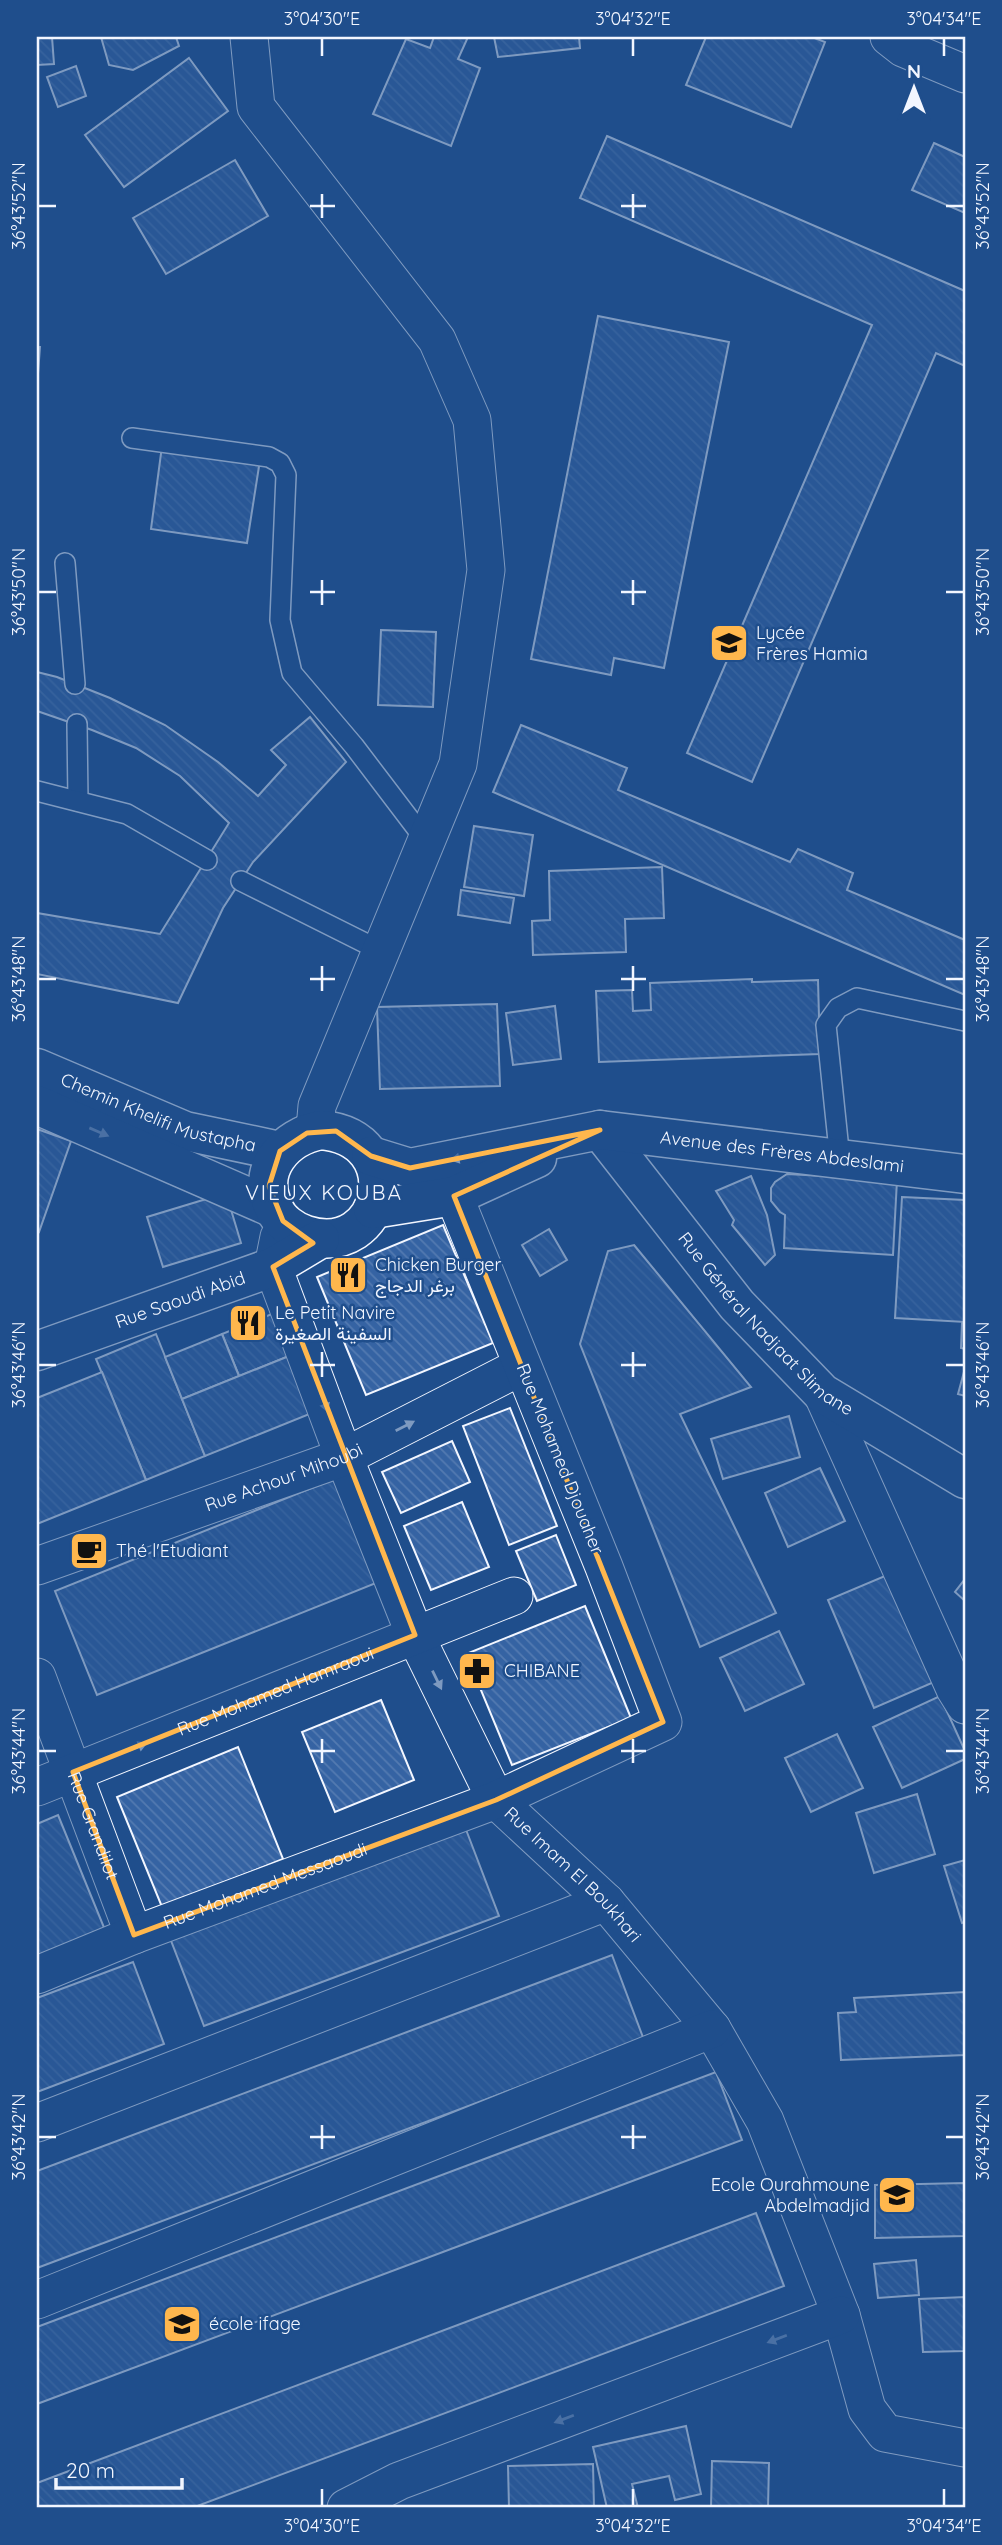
<svg xmlns="http://www.w3.org/2000/svg" width="1002" height="2545" viewBox="0 0 1002 2545" font-family="Quicksand,Vazirmatn,sans-serif">
<style>
.building{fill:url(#building-back-hatch);stroke:#f2f6ff;stroke-width:2}
.lines{fill:none;stroke-linecap:round;stroke-linejoin:round}
.lane-casing{stroke:#f2f6ff;stroke-width:22}
.street-casing{stroke:#f2f6ff;stroke-width:39}
.secondary-casing{stroke:#f2f6ff;stroke-width:41}
.lane{stroke:#1f4e8c;stroke-width:19}
.street{stroke:#1f4e8c;stroke-width:37}
.secondary{stroke:#1f4e8c;stroke-width:38}
.oneway{fill:#7e9ac0}
.marked{fill:none;stroke:#ffb74d;stroke-width:5;stroke-linejoin:round}
.ticks{fill:none;stroke:#f2f6ff;stroke-width:2.5}
.labels{text-anchor:middle;stroke-width:5;stroke-linejoin:round;paint-order:stroke}
.poi-label{font-size:18px;fill:#f2f6ff;stroke:#1f4e8c;text-anchor:start}
.street-label{font-size:18px;fill:#f2f6ff;stroke:#1f4e8c}
.quarter-label{font-size:21px;letter-spacing:2px;fill:#f2f6ff;stroke:#1f4e8c}
.neatline{fill:none;stroke:#f2f6ff;stroke-width:2.5}
.ticks-label{font-size:18px;text-anchor:middle;fill:#f2f6ff}
</style>
<defs>
<pattern id="building-back-hatch" width="6" height="6" patternUnits="userSpaceOnUse" patternTransform="scale(1.75)"><rect width="6" height="6" fill="#3563a3"/><path d="M-1 5l2 2M0 0l6 6M5-1l2 2" fill="none" stroke="#537ab1"/></pattern>
</defs>
<rect width="100%" height="100%" fill="#1f4e8c"/>
<!-- building -->
<g class="building">
<path d="M37,37H52L54,64L37,65Z"/>
<path d="M101,37H176L179,46L133,70L109,65Z"/>
<path d="M434,37H468L458,59L480,68L451,146L373,114L406,39L430,48Z"/>
<path d="M494,37H579L580,48L498,57Z"/>
<path d="M706,37H812L825,42L791,127L686,85Z"/>
<path d="M189,58L228,111L124,187L85,135Z"/>
<path d="M76,66L86,96L58,107L47,77Z"/>
<path d="M607,136L965,291V366L936,353L752,782L687,753L872,325L580,198Z"/>
<path d="M934,143L965,157V213L912,190Z"/>
<path d="M235,160L268,216L166,274L133,218Z"/>
<path d="M598,316L729,342L664,668L614,658L611,675L531,659Z"/>
<path d="M37,347H40L37,387Z"/>
<path d="M162,446L260,460L247,543L151,529Z"/>
<path d="M381,630L436,632L433,707L378,705Z"/>
<path d="M37,672L57,677L110,698L165,725L218,762L258,796L286,765L271,750L310,717L346,762L253,862L223,908L178,1003L37,974V913L160,934L229,823L180,776L136,748L92,730L37,711Z"/>
<path d="M521,725L627,768L618,790L790,862L798,849L853,873L847,890L965,940V995L493,792Z"/>
<path d="M474,826L533,835L524,896L464,887Z"/>
<path d="M662,867L664,918L625,919L626,952L533,955L532,921L550,920L549,871Z"/>
<path d="M461,890L514,898L510,923L458,915Z"/>
<path d="M752,979V982L818,980L820,1054L599,1062L596,991L632,990L633,1011L651,1010L650,983Z"/>
<path d="M497,1004L500,1086L380,1089L377,1007Z"/>
<path d="M555,1006L561,1059L513,1065L506,1013Z"/>
<path d="M37,1129L71,1141L39,1232L37,1231Z"/>
<path d="M787,1174L897,1180L893,1255L784,1248L785,1215L780,1212L771,1201V1188L775,1182Z"/>
<path d="M751,1176L767,1215L775,1255L765,1265L732,1225L734,1220L716,1191Z"/>
<path d="M226,1193L241,1243L163,1267L147,1217Z"/>
<path d="M902,1197L965,1200V1322L895,1318Z"/>
<path d="M443,1225L493,1343L366,1395L317,1277Z"/>
<path d="M549,1229L567,1260L540,1276L522,1245Z"/>
<path d="M634,1245L751,1387L680,1414L776,1613L700,1647L580,1344L608,1251Z"/>
<path d="M277,1312L294,1354L239,1376L222,1334Z"/>
<path d="M962,1323H965V1349L961,1348Z"/>
<path d="M156,1334L205,1456L146,1480L96,1359Z"/>
<path d="M222,1334L239,1376L182,1399L165,1357Z"/>
<path d="M294,1354L317,1411L205,1456L182,1399Z"/>
<path d="M965,1368V1396L958,1394Z"/>
<path d="M102,1372L146,1480L37,1524V1398Z"/>
<path d="M510,1408L557,1526L509,1545L463,1426Z"/>
<path d="M789,1416L800,1457L723,1479L711,1439Z"/>
<path d="M452,1441L470,1482L401,1513L382,1472Z"/>
<path d="M820,1468L845,1521L788,1547L765,1493Z"/>
<path d="M339,1477L381,1581L97,1695L55,1591Z"/>
<path d="M462,1502L489,1567L431,1590L404,1526Z"/>
<path d="M556,1535L576,1585L537,1601L516,1551Z"/>
<path d="M892,1573L941,1679L874,1708L828,1600Z"/>
<path d="M965,1579V1601L955,1592Z"/>
<path d="M585,1606L631,1718L512,1765L466,1654Z"/>
<path d="M779,1631L804,1684L745,1711L720,1658Z"/>
<path d="M940,1696L965,1751V1759L902,1788L873,1727Z"/>
<path d="M381,1700L414,1780L335,1812L302,1732Z"/>
<path d="M837,1734L863,1788L811,1812L785,1758Z"/>
<path d="M238,1747L283,1859L162,1907L117,1797Z"/>
<path d="M917,1794L935,1854L874,1873L856,1813Z"/>
<path d="M58,1815L105,1930L37,1958V1824Z"/>
<path d="M465,1827L499,1916L204,2026L170,1938Z"/>
<path d="M965,1860V1922L962,1923L944,1866Z"/>
<path d="M612,1955L644,2040L37,2268V2171Z"/>
<path d="M133,1962L164,2044L37,2092V1998Z"/>
<path d="M965,1992V2055L841,2060L838,2013L856,2012L854,1998Z"/>
<path d="M716,2072L742,2140L37,2404V2327Z"/>
<path d="M965,2183V2236L875,2238V2185Z"/>
<path d="M756,2213L784,2286L192,2508H37V2483Z"/>
<path d="M916,2260L919,2295L878,2298L874,2264Z"/>
<path d="M965,2297V2351L923,2352L919,2299Z"/>
<path d="M686,2426L701,2494L675,2500L669,2476L632,2484L638,2508H607L593,2447Z"/>
<path d="M712,2461L769,2463L768,2508H711Z"/>
<path d="M593,2464L594,2508H509L508,2466Z"/>
</g>
<g class="lines">
<!-- lane casing -->
<g class="lane-casing">
<g id="lane">
<path d="M132,438L269,457L280,463L286,475L280,620L292,673L354,746L427,842"/>
<path d="M65,563L75,684"/>
<path d="M77,724L78,801"/>
<path d="M37,791L127,814L207,860"/>
<path d="M241,881L381,951"/>
<path d="M840,1160L826,1025L838,1008L857,998L965,1021"/>
</g>
</g>
<!-- street casing -->
<g class="street-casing">
<g id="street">
<path d="M249,37L256,107L437,340L472,420L486,570L458,764L317,1106L315,1129L307,1133"/>
<path d="M889,37L903,48L965,74"/>
<path id="s1" d="M279,1237L273,1267L344,1457L415,1635L496,1800L606,1902L712,2029L765,2121L841,2315L867,2409L885,2433L965,2448"/>
<path d="M822,1393L955,1689L965,1705"/>
<path id="s2" d="M37,1566L344,1457L522,1366"/>
<path id="s3" d="M37,1677L134,1935"/>
<path id="s4" d="M37,1787L514,1596"/>
<path id="s5" d="M37,1975L134,1935L496,1800L663,1722L604,1567L454,1196"/>
<path d="M37,2123L606,1902"/>
<path d="M37,2300L712,2029"/>
<path d="M346,2508L399,2481L841,2315"/>
</g>
</g>
<!-- secondary casing -->
<g class="secondary-casing">
<g id="secondary">
<path id="s6" d="M37,1068L185,1131L280,1151"/>
<path d="M37,1105L273,1208"/>
<path d="M321,1130C412,1138 385,1260 306,1235C293,1231 279,1221 274,1208C255,1169 285,1137 321,1130Z"/>
<path id="s7" d="M600,1130L737,1305L822,1393L965,1479"/>
<path id="s8" d="M371,1156L410,1168L600,1130L965,1174"/>
<path d="M373,1209L454,1196L537,1158"/>
<path id="s9" d="M37,1351L273,1267L320,1239"/>
</g>
</g>
<!-- lane -->
<use href="#lane" class="lane"/>
<!-- street -->
<use href="#street" class="street"/>
<!-- secondary -->
<use href="#secondary" class="secondary"/>
</g>
<!-- one-way arrows -->
<defs><path id="oneway-solid" d="M-6-.8H1V-3.2L6.5 0L1 3.2V.8H-6Z" transform="scale(1.75)"/></defs>
<g class="oneway">
<use href="#oneway-solid" transform="translate(99 1132) rotate(23)"/>
<use href="#oneway-solid" transform="translate(461 1158) rotate(169)"/>
<use href="#oneway-solid" transform="translate(324 1402) rotate(69)"/>
<use href="#oneway-solid" transform="translate(405 1426) rotate(-27)"/>
<use href="#oneway-solid" transform="translate(437 1680) rotate(64)"/>
<use href="#oneway-solid" transform="translate(137 1747) rotate(-22)"/>
<use href="#oneway-solid" transform="translate(777 2339) rotate(159)"/>
<use href="#oneway-solid" transform="translate(564 2419) rotate(159)"/>
</g>
<!-- marked area -->
<path d="M0 0H1002V2545H0ZM600,1130L454,1196L663,1722L496,1800L134,1935L73,1772L415,1635L273,1267L313,1243L283,1221L269,1186L280,1151L307,1133L336,1131L371,1156L410,1168Z" fill="#1f4e8c" fill-opacity=".55" fill-rule="evenodd"/>
<path class="marked" d="M600,1130L454,1196L663,1722L496,1800L134,1935L73,1772L415,1635L273,1267L313,1243L283,1221L269,1186L280,1151L307,1133L336,1131L371,1156L410,1168Z"/>
<!-- ticks -->
<path class="ticks" d="M322,38V56M633,38V56M944,38V56M322,194V218M633,194V218M38,206H56M310,206H335M621,206H646M946,206H964M322,580V605M633,580V605M38,592H56M310,592H335M621,592H646M946,592H964M322,966V991M633,966V991M38,979H56M310,979H335M621,979H646M946,979H964M322,1352V1377M633,1352V1377M38,1365H56M310,1365H335M621,1365H646M946,1365H964M322,1739V1763M633,1739V1763M38,1751H56M310,1751H335M621,1751H646M946,1751H964M322,2125V2149M633,2125V2149M38,2137H56M310,2137H335M621,2137H646M946,2137H964M322,2489V2506M633,2489V2506M944,2489V2506"/>
<!-- icons -->
<defs>
<g id="school-square" transform="scale(2.0125)"><rect x="-9" y="-9" width="18" height="18" rx="4" fill="#ffb74d" stroke="#1f4e8c"/><path d="M0-5L7-2L0 1L-7-2ZM-4 1L0 2.5L4 1V4Q0 6-4 4Z" fill="#111"/></g>
<g id="restaurant-square" transform="scale(2.0125)"><rect x="-9" y="-9" width="18" height="18" rx="4" fill="#ffb74d" stroke="#1f4e8c"/><path d="M-5-6h1v4h1v-4h1v4h1v-4h1v5L-1.5 .5V6h-2V.5L-5-1ZM5-6V6H3V1.5H1.5Q1.5-4 5-6Z" fill="#111"/></g>
<g id="cafe-square" transform="scale(2.0125)"><rect x="-9" y="-9" width="18" height="18" rx="4" fill="#ffb74d" stroke="#1f4e8c"/><path d="M-5.5-4.5H6V0H3Q3 3.5 0 3.5H-2.5Q-5.5 3.5-5.5 0ZM3-3.2v2h1.7v-2ZM-6 4.5H4V6H-6Z" fill="#111"/></g>
<g id="pharmacy-square" transform="scale(2.0125)"><rect x="-9" y="-9" width="18" height="18" rx="4" fill="#ffb74d" stroke="#1f4e8c"/><path d="M-2-6h4v4h4v4h-4v4h-4v-4h-4v-4h4Z" fill="#111"/></g>
</defs>
<g fill-rule="evenodd">
<use href="#school-square" x="729" y="643"/>
<use href="#restaurant-square" x="348" y="1275"/>
<use href="#restaurant-square" x="248" y="1323"/>
<use href="#cafe-square" x="89" y="1551"/>
<use href="#pharmacy-square" x="477" y="1671"/>
<use href="#school-square" x="897" y="2195"/>
<use href="#school-square" x="182" y="2324"/>
</g>
<g class="labels">
<!-- poi labels -->
<g class="poi-label">
<text x="756" y="639">Lycée<tspan x="756" dy="21">Frères Hamia</tspan></text>
<text x="375" y="1271">Chicken Burger<tspan x="375" dy="21">برغر الدجاج</tspan></text>
<text x="275" y="1319">Le Petit Navire<tspan x="275" dy="21">السفينة الصغيرة</tspan></text>
<text x="116" y="1557">Thé l'Etudiant</text>
<text x="504" y="1677">CHIBANE</text>
<text x="870" y="2191" text-anchor="end">Ecole Ourahmoune<tspan x="870" dy="21">Abdelmadjid</tspan></text>
<text x="209" y="2330">école ifage</text>
</g>
<!-- street labels -->
<g class="street-label">
<text dy="6" stroke="none"><textPath href="#s6" startOffset="130">Chemin Khelifi Mustapha</textPath></text>
<text dy="6" stroke="none"><textPath href="#s8" startOffset="418">Avenue des Frères Abdeslami</textPath></text>
<text dy="6" stroke="none"><textPath href="#s9" startOffset="152">Rue Saoudi Abid</textPath></text>
<text dy="6" stroke="none"><textPath href="#s7" startOffset="256">Rue Général Nadjaat Slimane</textPath></text>
<text transform="translate(560 1459) rotate(68)" y="6">Rue Mohamed Djouaher</text>
<text dy="6" stroke="none"><textPath href="#s2" startOffset="262">Rue Achour Mihoubi</textPath></text>
<text dy="6" stroke="none"><textPath href="#s4" startOffset="257">Rue Mohamed Hamraoui</textPath></text>
<text dy="6" stroke="none"><textPath href="#s3" startOffset="159">Rue Grandilot</textPath></text>
<text dy="6" stroke="none"><textPath href="#s1" startOffset="716">Rue Imam El Boukhari</textPath></text>
<text dy="6" stroke="none"><textPath href="#s5" startOffset="245">Rue Mohamed Messaoudi</textPath></text>
</g>
<!-- quarter labels -->
<g class="quarter-label">
<text x="324" y="1200">VIEUX KOUBA</text>
</g>
</g>
<!-- border -->
<rect width="1002" height="2545" fill="none" stroke="#1f4e8c" stroke-width="77"/>
<!-- north arrow -->
<g transform="translate(914 88)" stroke="#1f4e8c" stroke-width="5" paint-order="stroke">
<path d="M0-5L12 26L0 18L-12 26Z" fill="#f2f6ff"/>
<text y="-10" font-size="19" font-weight="bold" text-anchor="middle" fill="#f2f6ff">N</text>
</g>
<!-- scale -->
<path d="M56 2478v10h126v-10" fill="none" stroke="#f2f6ff" stroke-width="3.5"/>
<text x="66" y="2478" font-size="21" fill="#f2f6ff" stroke="#1f4e8c" stroke-width="5" paint-order="stroke">20 m</text>
<rect x="38" y="38" width="926" height="2468" class="neatline"/>
<g class="ticks-label">
<text x="322" y="25">3°04'30"E</text>
<text x="633" y="25">3°04'32"E</text>
<text x="944" y="25">3°04'34"E</text>
<text transform="translate(19 206) rotate(-90)" y="6">36°43'52"N</text>
<text transform="translate(983 206) rotate(-90)" y="6">36°43'52"N</text>
<text transform="translate(19 592) rotate(-90)" y="6">36°43'50"N</text>
<text transform="translate(983 592) rotate(-90)" y="6">36°43'50"N</text>
<text transform="translate(19 979) rotate(-90)" y="6">36°43'48"N</text>
<text transform="translate(983 979) rotate(-90)" y="6">36°43'48"N</text>
<text transform="translate(19 1365) rotate(-90)" y="6">36°43'46"N</text>
<text transform="translate(983 1365) rotate(-90)" y="6">36°43'46"N</text>
<text transform="translate(19 1751) rotate(-90)" y="6">36°43'44"N</text>
<text transform="translate(983 1751) rotate(-90)" y="6">36°43'44"N</text>
<text transform="translate(19 2137) rotate(-90)" y="6">36°43'42"N</text>
<text transform="translate(983 2137) rotate(-90)" y="6">36°43'42"N</text>
<text x="322" y="2532">3°04'30"E</text>
<text x="633" y="2532">3°04'32"E</text>
<text x="944" y="2532">3°04'34"E</text>
</g>
</svg>
